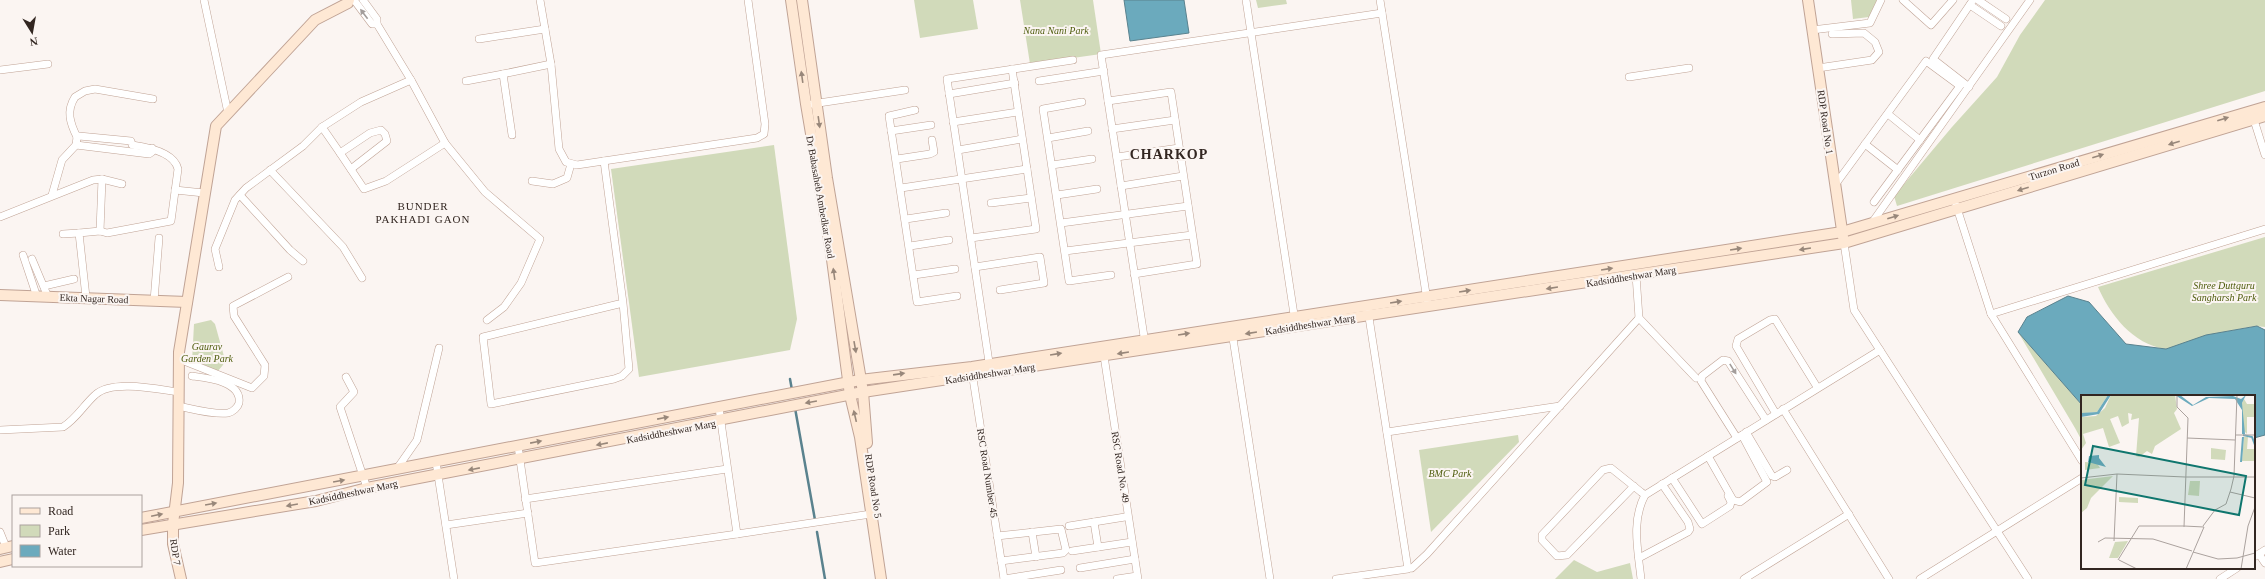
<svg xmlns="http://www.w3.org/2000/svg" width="2265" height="579" viewBox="0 0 2265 579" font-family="Georgia,serif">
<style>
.green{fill:#d1daba}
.water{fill:#6baabd;stroke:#5a828e}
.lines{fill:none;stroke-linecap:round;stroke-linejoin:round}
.stream{stroke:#5a828e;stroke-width:2.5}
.street-casing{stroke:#c0a395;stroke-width:8}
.secondary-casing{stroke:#c0a395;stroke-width:12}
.street{stroke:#fff;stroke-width:7}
.secondary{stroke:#fee8d4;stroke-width:10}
.oneway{fill:#a39d9b}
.oneway2{fill:#98877a}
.labels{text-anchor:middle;stroke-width:4;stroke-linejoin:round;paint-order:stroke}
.park-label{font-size:10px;font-style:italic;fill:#505e0f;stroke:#fbf5f2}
.street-label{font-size:10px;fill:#322621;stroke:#fbf5f2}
.neighbourhood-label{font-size:11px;letter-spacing:1px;fill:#322621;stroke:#fbf5f2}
.district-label{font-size:14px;font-weight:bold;letter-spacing:1px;fill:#322621;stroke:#fbf5f2}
.inset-river{fill:none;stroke:#6baabd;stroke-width:2}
.inset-road{fill:none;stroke:#aba29e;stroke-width:1}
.view{fill:#0f766e;fill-opacity:0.15;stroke:#0f766e;stroke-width:2}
.inset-edge{fill:none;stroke:#322621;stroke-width:2}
</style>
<rect width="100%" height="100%" fill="#fbf5f2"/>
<!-- green -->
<g class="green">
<path d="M914,0H973L978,29L920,38Z"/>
<path d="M1020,0H1093L1101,54L1030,64Z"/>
<path d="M1256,0H1286L1287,4L1258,8Z"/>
<path d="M1851,0H1877L1869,17L1853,19Z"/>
<path d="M2045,0H2265V91L1897,206L1894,196L1952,127L1997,77L2020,35Z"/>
<path d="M774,145L797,319L790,350L639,377L611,169Z"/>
<path d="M2265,237V327L2256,326C2231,330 2207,335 2182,344C2177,345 2170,350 2165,349C2133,344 2110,315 2098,287Z"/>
<path d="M211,320L215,324L225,360L223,365L217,372L192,362L194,324Z"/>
<path d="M2018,332L2082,405V441L2075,428Z"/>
<path d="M1518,435L1519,442L1431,532L1419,450Z"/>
<path d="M1574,560L1597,572L1630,563L1633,579H1555Z"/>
</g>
<!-- water -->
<g class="water">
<path d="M1124,0H1184L1189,33L1130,41Z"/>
<path d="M2068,296L2089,302L2126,344L2166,349L2206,335L2257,326L2265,330V435L2254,438V396H2082V405L2018,332L2027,317Z"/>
</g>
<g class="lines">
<!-- stream -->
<g class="stream">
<path d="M790,379L792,390"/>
<path d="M795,408L815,520"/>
<path d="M817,532L825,579"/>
</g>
<!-- street casing -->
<g class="street-casing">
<g id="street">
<path d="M204,0L228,113"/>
<path d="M354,0L372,24H377"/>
<path d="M363,0L377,19V24L411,80L445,143L485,192L540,239L521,283L504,307L487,320"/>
<path d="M540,0L551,64L559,149L566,162L577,165L757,138L764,134L765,124L748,0"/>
<path d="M1246,0L1295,321"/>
<path d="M1380,0L1427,300"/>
<path d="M1903,0L1931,25L1953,0"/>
<path d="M1978,0L2006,19"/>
<path d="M1970,5L2001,26"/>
<path d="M1812,30L1870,23L1881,0"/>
<path d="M479,39L545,29"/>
<path d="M1818,68L1872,60L1879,52L1875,42L1864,33L1832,34"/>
<path d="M0,70L48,64"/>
<path d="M1629,77L1689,68"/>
<path d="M466,81L503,74"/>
<path d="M1039,81L1104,71"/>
<path d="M1969,87L1933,59L1973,0"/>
<path d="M949,94L1015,83"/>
<path d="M1108,101L1171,92L1197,264L1134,274"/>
<path d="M1082,102L1043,109L1069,281L1111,275"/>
<path d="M812,104L905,90"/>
<path d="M915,110L889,116L917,302L957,296"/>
<path d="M1888,114L1920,140"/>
<path d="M2254,120L2265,155"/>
<path d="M953,122L1018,112"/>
<path d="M1112,129L1175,120"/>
<path d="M891,131L931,125"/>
<path d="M512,135L503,74L551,64"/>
<path d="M77,137C70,123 66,111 75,97L85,91L95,89L153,99"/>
<path d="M1048,138L1088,131"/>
<path d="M1865,144L1898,170"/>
<path d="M76,145L149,154L152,152V148"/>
<path d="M958,150L1022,139"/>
<path d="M340,153L364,189L386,181L445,143"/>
<path d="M1117,157L1179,148"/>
<path d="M897,159L930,154L934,152L932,140"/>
<path d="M604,161L623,303L629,369L622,376L614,379L491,404L483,337L623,303"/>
<path d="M1052,165L1092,159"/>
<path d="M351,169L387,141L385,134L381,130L370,133L340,153L322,127L361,102L411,80"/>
<path d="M270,170L343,247L362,278"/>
<path d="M532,181L553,184L567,178L571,164"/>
<path d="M1835,185L1926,61L1960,86L1874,202"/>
<path d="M1121,186L1183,176"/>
<path d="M901,188L1027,169"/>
<path d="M175,190L204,193"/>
<path d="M52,195L62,160L76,145L77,137L79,136L131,141L132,145C147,147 174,152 178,169L171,221L107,233L100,231L79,233L86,297"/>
<path d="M240,195L290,250L303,261"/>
<path d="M1057,195L1097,189"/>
<path d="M991,203L1031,198"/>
<path d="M1956,205L1991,314L2265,229"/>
<path d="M0,217L93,180L102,179L122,184"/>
<path d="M906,219L946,213"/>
<path d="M1061,223L1188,206"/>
<path d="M1871,224L2030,0"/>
<path d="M100,231L102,179"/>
<path d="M63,234L79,233"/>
<path d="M971,238L1036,229L1012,69"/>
<path d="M1844,243L1854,310L2028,579"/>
<path d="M910,246L949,240"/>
<path d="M1065,251L1192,235"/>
<path d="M23,255L37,297"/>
<path d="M32,259L48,297"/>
<path d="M219,267L215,249L235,200L246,188L303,146L322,127"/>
<path d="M975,267L1040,257L1044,283L1000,290"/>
<path d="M914,275L955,269"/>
<path d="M1636,275L1639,318L1696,378"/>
<path d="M44,286L74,279"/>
<path d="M154,301L159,238"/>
<path d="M1991,314L2082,461"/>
<path d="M1232,332L1270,579"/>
<path d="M1145,343L1101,55L1382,13"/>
<path d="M1104,356L1138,579"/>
<path d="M179,359L252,388L264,376L265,365L234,316L233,306L288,277"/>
<path d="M990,369L947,79L1073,60"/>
<path d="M972,372L1004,579"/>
<path d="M346,377L354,392L340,407L367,488"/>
<path d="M178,406C193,409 213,415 228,413C233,412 238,407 239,403C242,381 207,378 192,376"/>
<path d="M1783,409L1889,579"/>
<path d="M1776,414L1736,346L1738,339L1770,320L1775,319L1817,387"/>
<path d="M0,430L63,427C76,419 83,406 95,395C111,379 157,389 178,392"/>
<path d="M1387,432L1560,406"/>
<path d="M1746,432L1772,476L1775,477L1787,470"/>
<path d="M1737,438L1701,381L1702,376L1723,360L1728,361L1766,420"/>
<path d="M518,446L535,563L737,534L719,408"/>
<path d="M1708,456L1733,500L1740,502L1767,482L1742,435"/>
<path d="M436,462L454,579"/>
<path d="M396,470L417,440L439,348"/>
<path d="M1672,478L1702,524L1730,506L1731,502L1728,496"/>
<path d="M1634,486L1567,555L1557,556L1542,540V535L1603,470L1611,468L1641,492L1645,495"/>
<path d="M525,499L727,469"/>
<path d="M1094,522L1098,547"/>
<path d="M446,525L528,513"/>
<path d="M1069,526L1125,517"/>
<path d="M0,532L6,547"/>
<path d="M1032,532L1036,557"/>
<path d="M737,534L871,514"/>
<path d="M997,536L1061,529L1066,550L1063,553L1001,561"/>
<path d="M1072,551L1132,542"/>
<path d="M2259,554L2265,563"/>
<path d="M2254,557L2265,550"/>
<path d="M1639,558L1688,532L1690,529L1688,522L1662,484"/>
<path d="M1080,568L1135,559"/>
<path d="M1412,568L1427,554L1639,318"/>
<path d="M1004,579L1061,570"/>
<path d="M1117,579L1137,576"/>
<path d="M1336,579L1408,569L1368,311"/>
<path d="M1641,579C1638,550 1631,521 1645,495L1880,350"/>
<path d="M1744,579L1849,514"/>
<path d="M1920,579L2082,478"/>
<path d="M2220,579L2237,568"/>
</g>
</g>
<!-- secondary casing -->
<g class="secondary-casing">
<g id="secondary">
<path d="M791,0L806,104L831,252L850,395L860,437L881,579"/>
<path d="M802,0L827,178L863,392L867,443"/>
<path d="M1808,0L1843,237"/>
<path d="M0,295L187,302"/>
<path d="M141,518L860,380L972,367L1842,232L2265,107"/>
<path d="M141,530L316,501L367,488L863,392L1844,243L2265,116"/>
<path d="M0,549L13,546"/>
<path d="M0,562L13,559"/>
<path d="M181,579L173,544V524L178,483L179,352L216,126L315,20L348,3L349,0"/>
</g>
</g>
<!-- street -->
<use href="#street" class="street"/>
<!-- secondary -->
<use href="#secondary" class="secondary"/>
</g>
<!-- one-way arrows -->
<defs><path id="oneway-solid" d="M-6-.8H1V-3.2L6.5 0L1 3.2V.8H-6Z"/></defs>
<g class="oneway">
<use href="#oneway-solid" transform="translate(364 14) rotate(-127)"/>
<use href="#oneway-solid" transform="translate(1733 369) rotate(58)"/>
</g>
<g class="oneway2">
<use href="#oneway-solid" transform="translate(802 77) rotate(-98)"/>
<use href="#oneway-solid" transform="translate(2223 119) rotate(-17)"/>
<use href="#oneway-solid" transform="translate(819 122) rotate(82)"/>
<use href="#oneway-solid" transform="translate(2174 143) rotate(163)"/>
<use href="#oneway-solid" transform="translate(2098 156) rotate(-17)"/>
<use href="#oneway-solid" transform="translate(2023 189) rotate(163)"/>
<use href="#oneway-solid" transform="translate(1893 217) rotate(-17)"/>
<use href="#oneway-solid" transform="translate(1736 249) rotate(-9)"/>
<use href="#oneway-solid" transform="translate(1805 249) rotate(171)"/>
<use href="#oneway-solid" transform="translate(1607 269) rotate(-9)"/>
<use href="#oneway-solid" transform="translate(834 274) rotate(-98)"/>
<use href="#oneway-solid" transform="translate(1552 288) rotate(171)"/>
<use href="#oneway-solid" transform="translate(1465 291) rotate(-9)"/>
<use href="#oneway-solid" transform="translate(1396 302) rotate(-9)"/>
<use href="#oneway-solid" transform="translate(1251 333) rotate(171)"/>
<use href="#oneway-solid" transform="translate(1184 334) rotate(-9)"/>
<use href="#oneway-solid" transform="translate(855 347) rotate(80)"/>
<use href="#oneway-solid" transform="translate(1123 353) rotate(171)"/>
<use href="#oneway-solid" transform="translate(1056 354) rotate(-9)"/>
<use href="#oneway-solid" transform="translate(899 374) rotate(-8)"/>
<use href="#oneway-solid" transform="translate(811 402) rotate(170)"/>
<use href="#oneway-solid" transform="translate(855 416) rotate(-103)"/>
<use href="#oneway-solid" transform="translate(663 418) rotate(-11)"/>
<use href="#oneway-solid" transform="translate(536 442) rotate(-11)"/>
<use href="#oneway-solid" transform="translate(602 444) rotate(169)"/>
<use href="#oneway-solid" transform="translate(474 469) rotate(169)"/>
<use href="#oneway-solid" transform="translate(339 481) rotate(-10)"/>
<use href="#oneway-solid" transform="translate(211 504) rotate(-10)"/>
<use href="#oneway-solid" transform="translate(292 505) rotate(170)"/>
<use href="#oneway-solid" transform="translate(157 515) rotate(-12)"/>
</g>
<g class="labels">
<!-- park labels -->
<g class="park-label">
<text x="1056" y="34">Nana Nani Park</text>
<text x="2224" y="289">Shree Duttguru<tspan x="2224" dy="12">Sangharsh Park</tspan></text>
<text x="207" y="350">Gaurav<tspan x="207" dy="12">Garden Park</tspan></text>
<text x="1450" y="477">BMC Park</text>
</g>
<!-- street labels -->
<g class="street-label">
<text transform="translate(1826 122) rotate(82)" y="4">RDP Road No 1</text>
<text transform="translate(2054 169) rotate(-17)" y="4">Turzon Road</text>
<text transform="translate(821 197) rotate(80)" y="4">Dr Babasaheb Ambedkar Road</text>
<text transform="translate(1631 276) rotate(-9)" y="4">Kadsiddheshwar Marg</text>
<text transform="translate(94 298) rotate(2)" y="4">Ekta Nagar Road</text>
<text transform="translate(1310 324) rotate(-9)" y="4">Kadsiddheshwar Marg</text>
<text transform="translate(990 373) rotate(-9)" y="4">Kadsiddheshwar Marg</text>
<text transform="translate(671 431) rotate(-11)" y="4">Kadsiddheshwar Marg</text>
<text transform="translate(1121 467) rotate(81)" y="4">RSC Road No. 49</text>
<text transform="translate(988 473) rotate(81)" y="4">RSC Road Number 45</text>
<text transform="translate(874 486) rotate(81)" y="4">RDP Road No 5</text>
<text transform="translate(353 492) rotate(-12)" y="4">Kadsiddheshwar Marg</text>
<text transform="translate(176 552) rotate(81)" y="4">RDP 7</text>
</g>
<!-- neighbourhood labels -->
<g class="neighbourhood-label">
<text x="423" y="210">BUNDER<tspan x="423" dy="13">PAKHADI GAON</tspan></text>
</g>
<!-- district labels -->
<g class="district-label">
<text x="1169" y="159">CHARKOP</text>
</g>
</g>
<!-- overview -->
<g transform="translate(2081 395)">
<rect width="174" height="174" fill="#fbf5f2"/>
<path d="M0,0H27L16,17L5,18H0ZM30,0H94L96,14L93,18L100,34L74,51L71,59L66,56L58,62L55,61L58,23L50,25L51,19L47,18L48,28L41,32L37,21L29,24L39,48L28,52L22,33L2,39L5,48L0,55V22L15,21L24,13ZM163,4L166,9H174V22H166V39L162,35L161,8ZM163,42H167L166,54H174V66H161ZM130,53L145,55L144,65L130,64ZM4,67L16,68L19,73L4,75ZM32,81L10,103L6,113L0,118V85ZM109,86H119L118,101L107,100ZM38,102L57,103V108L38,107ZM47,146L37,163H28L34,147Z" fill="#d1daba"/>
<path d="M27,0H30L18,19L0,22V18L16,17ZM94,0H99L112,10L125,2L152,1L160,4L165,0L161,8L164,39H161V15L154,4L128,3L111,11ZM18,60V63L25,72L7,67L8,61Z" fill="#6baabd"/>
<path class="inset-river" d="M162,40L171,42L174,50M160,67L162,42"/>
<path class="inset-road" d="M96,0V12L107,23L103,132M155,40H174M106,43L154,45M104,82H174M0,83L36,79L104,82M149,97L174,103M103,131L123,132L105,174M122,131L134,115L145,109L150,94L153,81L156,0M33,146L36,79M17,147L24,143L72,144L111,156M112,157L137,164L156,163L174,158M37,165L58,131H103M38,165L56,174M160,174L167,131L174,112"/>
<path class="view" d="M12,51L165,81L158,120L4,90Z"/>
<rect width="174" height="174" class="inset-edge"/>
</g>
<!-- legend -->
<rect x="12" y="495" width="130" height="72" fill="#fbf5f2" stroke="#aba29e"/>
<rect x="20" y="508" width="20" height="6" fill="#fee8d4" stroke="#aba29e"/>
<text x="48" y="515" font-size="12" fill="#322621">Road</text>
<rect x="20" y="525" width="20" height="12" fill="#d1daba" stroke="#aba29e"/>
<text x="48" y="535" font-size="12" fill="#322621">Park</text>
<rect x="20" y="545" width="20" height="12" fill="#6baabd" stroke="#aba29e"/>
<text x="48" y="555" font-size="12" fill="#322621">Water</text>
<!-- north arrow -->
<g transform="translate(32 32) rotate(169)" stroke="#fbf5f2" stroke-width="3" paint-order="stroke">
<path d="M0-3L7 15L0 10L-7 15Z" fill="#322621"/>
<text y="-6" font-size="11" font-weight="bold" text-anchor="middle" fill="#322621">N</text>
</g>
</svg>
